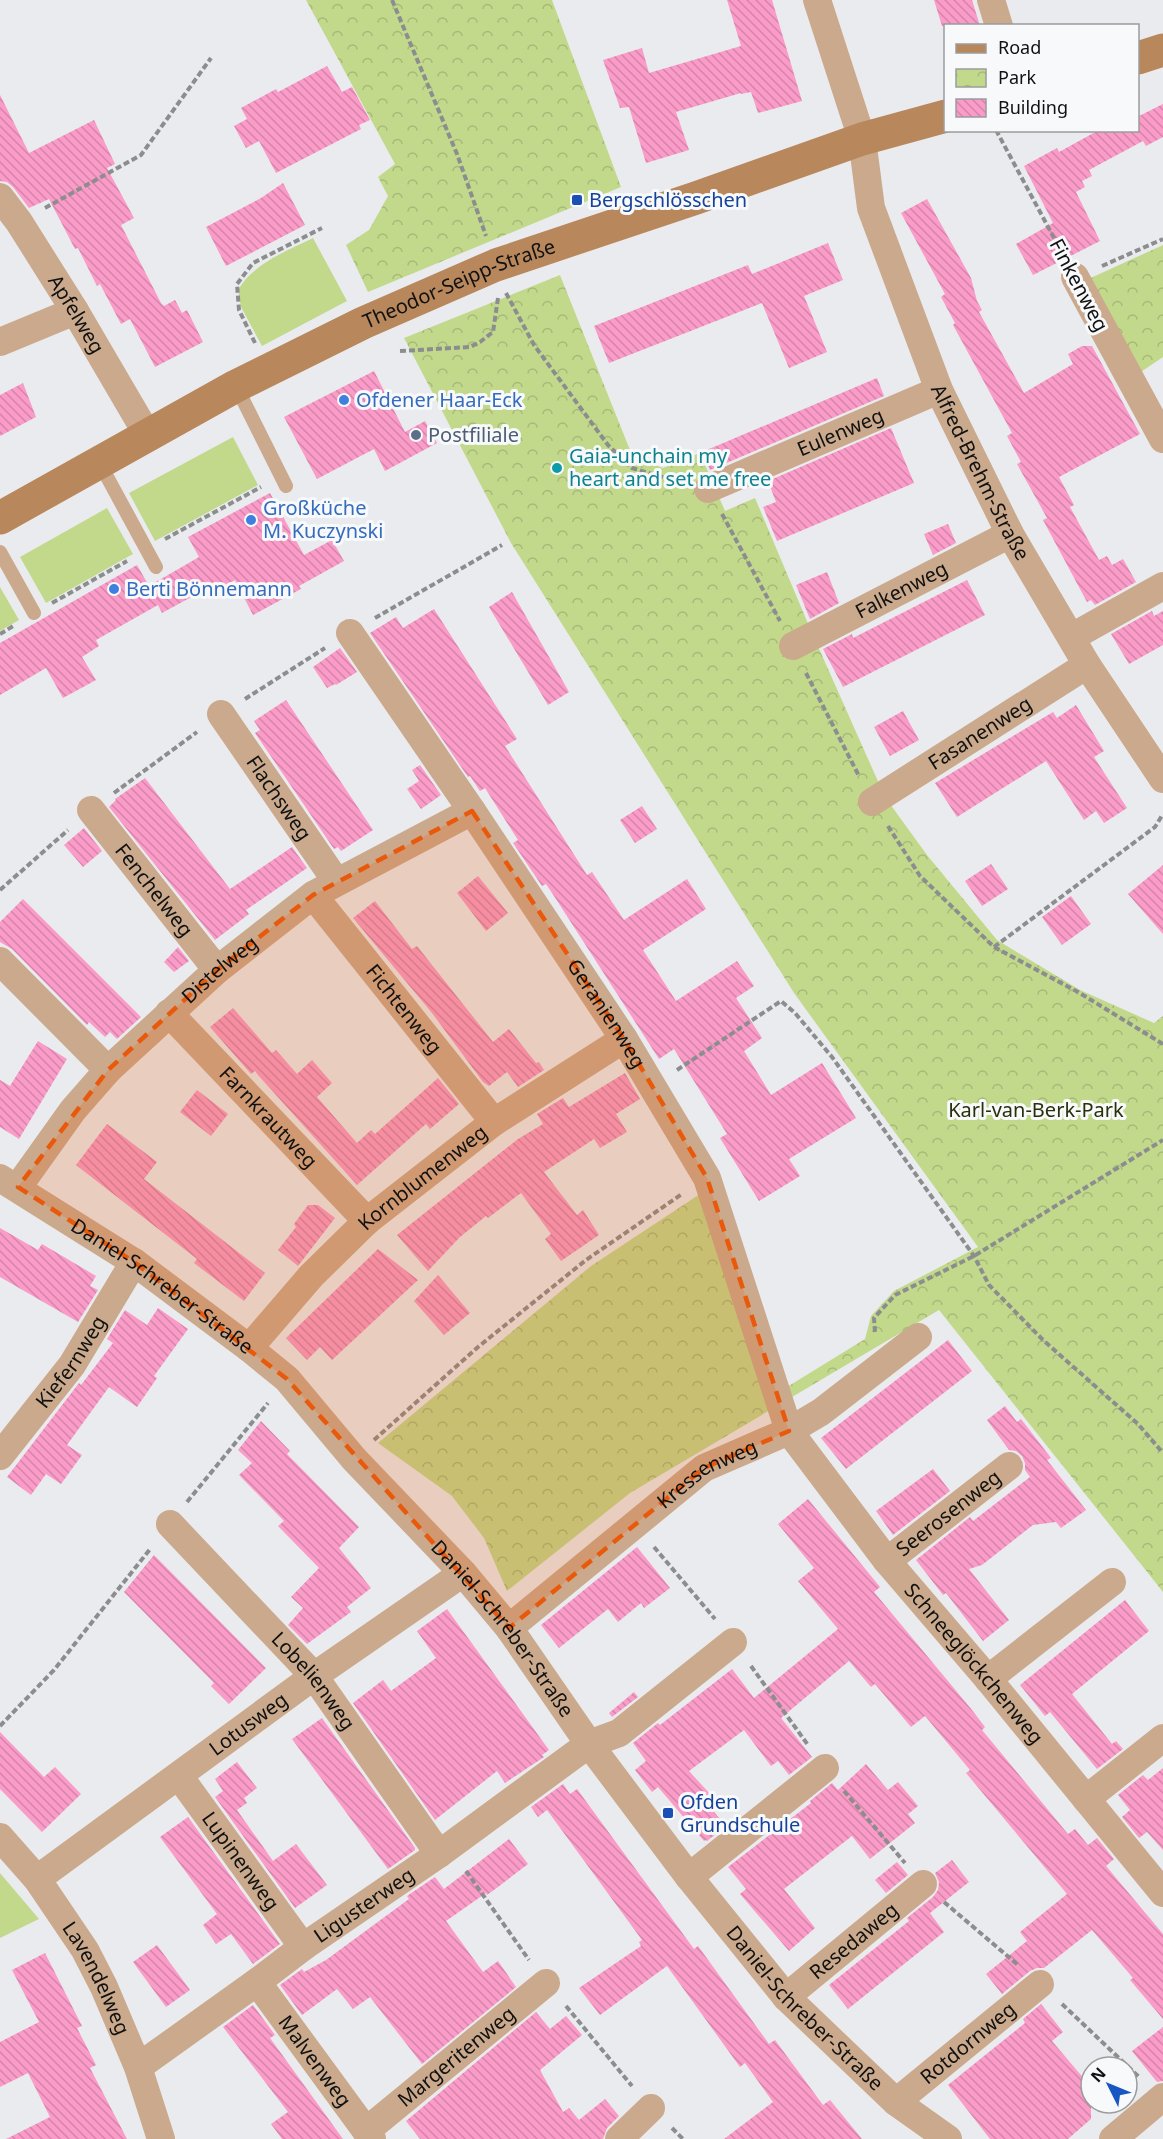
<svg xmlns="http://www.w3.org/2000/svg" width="1163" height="2139" viewBox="0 0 1163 2139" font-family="'Noto Sans',sans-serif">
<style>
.grass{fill:#c2d98c}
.park{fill:url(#park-crowns)}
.building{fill:url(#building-back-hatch)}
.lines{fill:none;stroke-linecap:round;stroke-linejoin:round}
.path{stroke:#8c8d8f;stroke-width:4;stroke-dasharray:6 3;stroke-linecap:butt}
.lane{stroke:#cba98c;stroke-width:14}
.street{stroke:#cba98c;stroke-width:28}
.secondary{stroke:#b9875c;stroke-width:33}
.marked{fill:#e8590c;fill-opacity:0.2;stroke:#e8590c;stroke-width:4.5;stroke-dasharray:12 8;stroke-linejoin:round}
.transit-dot{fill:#1a4fb4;stroke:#f7f9fb;stroke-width:2}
.shop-dot{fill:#3f7fe0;stroke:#f7f9fb;stroke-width:2}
.service-dot{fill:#5c6f8a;stroke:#f7f9fb;stroke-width:2}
.culture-dot{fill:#0f9aa8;stroke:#f7f9fb;stroke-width:2}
.labels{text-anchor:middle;stroke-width:6;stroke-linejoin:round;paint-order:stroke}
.transit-label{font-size:20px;fill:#164399;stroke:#f7f9fb;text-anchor:start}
.street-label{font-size:20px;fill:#101111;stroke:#f7f9fb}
.shop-label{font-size:20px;fill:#366cbe;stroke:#f7f9fb;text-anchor:start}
.service-label{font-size:20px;fill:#4e5e75;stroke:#f7f9fb;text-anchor:start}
.culture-label{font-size:20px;fill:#0d838f;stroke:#f7f9fb;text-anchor:start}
.park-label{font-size:20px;fill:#273008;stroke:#f7f9fb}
</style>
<defs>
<pattern id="park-crowns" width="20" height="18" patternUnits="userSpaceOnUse" patternTransform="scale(1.5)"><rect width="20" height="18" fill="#c2d98c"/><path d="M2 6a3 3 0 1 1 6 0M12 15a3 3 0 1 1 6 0" fill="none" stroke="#a6b978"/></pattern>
<pattern id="building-back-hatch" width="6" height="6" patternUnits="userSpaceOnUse" patternTransform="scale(1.5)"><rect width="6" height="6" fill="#fa9bc8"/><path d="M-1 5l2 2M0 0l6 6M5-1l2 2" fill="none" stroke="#d584ab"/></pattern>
</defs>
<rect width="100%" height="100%" fill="#eaebee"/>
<!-- grass -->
<g class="grass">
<path d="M313,238L347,301L262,346L241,307L238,290C254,263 285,252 313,238Z"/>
<path d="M233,437L258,485L155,541L129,493Z"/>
<path d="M107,508L133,554L46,603L20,557Z"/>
<path d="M0,587L19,620L0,631Z"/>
<path d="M0,1873L39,1919L0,1938Z"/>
</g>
<!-- park -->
<g class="park">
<path d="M306,0H552L621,187L368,292L346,245L369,230L388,196L378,177L395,164Z"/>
<path d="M1163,245V357L1135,376L1084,281Z"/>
<path d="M560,275L632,455L663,468L700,453L725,511L755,498L812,633L885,797L927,855L997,940L1080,990L1154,1023L1163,1016V1592L939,1310L630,1493L507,1591L484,1538L452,1496L378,1443L591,1266L709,1188L774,1395L865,1339L871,1316L894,1291L978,1247L794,993L511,543L404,338Z"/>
</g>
<!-- building -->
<g class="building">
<path d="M727,0H772L802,101L758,113L751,92L741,94V93L676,112L689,150L646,163L629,107L620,108L603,60L642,48L649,73L741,46Z"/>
<path d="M934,0H972L980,26H942Z"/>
<path d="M327,66L342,92L352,87L370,120L359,125L361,129L276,173L259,141L246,148L234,126L247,119L241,108L276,89L278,92Z"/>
<path d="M0,95L29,153L94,120L115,164L107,168L134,218L121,225L161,303L164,306L175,300L182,313L187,310L203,342L155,367L130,319L121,324L100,284L97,286L78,248L75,249L49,199L29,208L13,187L7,182L0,181Z"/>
<path d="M1163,104V137L1146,146L1143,141L1089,170L1092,176L1082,181L1085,187L1076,192L1100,241L1033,275L1016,244L1053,223L1024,166L1057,148L1059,152L1099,130H1137V117Z"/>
<path d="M283,183L305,225L226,266L206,227L261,198Z"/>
<path d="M927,199L971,278L977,301L982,310L979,312L1024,393L1073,364L1068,354L1082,346H1092L1140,434L1059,477L1074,505L1070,507L1099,560L1107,556L1112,565L1123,559L1136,582L1095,605L1091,600L1087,602L1043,520L1047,518L1017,464L1021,462L1007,436L1012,433L953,325L955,323L941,297L945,294L901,213Z"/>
<path d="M828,243L843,280L804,296L827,352L789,368L762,303L609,363L594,326L748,265L752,274Z"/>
<path d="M374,371L405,432L425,421L437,443L385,471L374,449L317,479L284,417Z"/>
<path d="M877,378L884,396L710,470L702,452Z"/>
<path d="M23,383L36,417L0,436V395Z"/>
<path d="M891,428L914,483L777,541L763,507L776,502L768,481Z"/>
<path d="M270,493L304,555L332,540L344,561L299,586L301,589L253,615L235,580L220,589L217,583L162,613L158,605L96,640L99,646L82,657L96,680L63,698L46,668L0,695V643L137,565L149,586L199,557L188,537Z"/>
<path d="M948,524L956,543L933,555L924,534Z"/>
<path d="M827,572L839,603L810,619L796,585Z"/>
<path d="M967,580L985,615L843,687L823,649L852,634L853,638Z"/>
<path d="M512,592L569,692L548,705L489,607Z"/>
<path d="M434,609L517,739L505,746L587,875L592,872L624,920L687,879L706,909L643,950L676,1001L737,961L754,986L736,998L762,1038L744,1051L771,1095L822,1063L856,1118L789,1159L800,1176L759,1201L720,1138L727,1134L674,1049L659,1059L554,896L546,884L542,886L513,843L518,840L485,788L480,791L470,776L468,777L370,633L396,617L403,628Z"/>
<path d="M1152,611L1154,616L1163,611V645L1129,664L1111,634Z"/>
<path d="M340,648L357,672L336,685L335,684L327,688L313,667Z"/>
<path d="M286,700L373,830L341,851L338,847L334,849L255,733L260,730L254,721Z"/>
<path d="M1076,705L1104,751L1094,757L1127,808L1104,823L1096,811L1084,820L1046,761L957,817L935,783L1053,712L1057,718Z"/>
<path d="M903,711L919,740L890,756L874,727Z"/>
<path d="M420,765L441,795L421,809L407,789L419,781L412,770Z"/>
<path d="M145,778L230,889L292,847L307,868L246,910L249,914L215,940L109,807L116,800L115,799Z"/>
<path d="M642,806L657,829L635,843L620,820Z"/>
<path d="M84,828L102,851L83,867L64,845Z"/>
<path d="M991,864L1008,889L982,906L965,881Z"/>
<path d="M1163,865V934L1128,894Z"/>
<path d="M478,876L508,913L486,931L457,893Z"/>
<path d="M1071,896L1091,924L1062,945L1042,917Z"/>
<path d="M23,899L141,1017L117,1039L110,1032L105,1037L89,1022L87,1025L12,949L0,942V922Z"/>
<path d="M375,901L412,949L417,946L493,1042L509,1029L536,1063L539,1062L544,1070L518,1087L507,1072L489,1086L483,1082L432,1013L353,918Z"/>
<path d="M178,947L189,961L174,972L164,962Z"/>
<path d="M233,1008L272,1053L276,1050L297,1074L312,1060L332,1083L317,1097L357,1143L371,1130L375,1134L438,1078L459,1104L430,1129L426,1124L357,1185L258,1075L255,1071L251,1074L210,1027Z"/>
<path d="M38,1041L67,1059L19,1139L0,1127V1080L10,1086Z"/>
<path d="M625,1073L640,1099L616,1114L627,1132L600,1148L594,1139L544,1172L577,1215L583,1210L599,1235L561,1261L545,1239L551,1234L521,1193L488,1218L486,1216L460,1237L428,1271L397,1235L518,1139L543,1124L537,1114L563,1098L569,1107Z"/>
<path d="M197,1090L228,1114L211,1136L180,1112Z"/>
<path d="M107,1124L157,1162L144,1179L265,1273L244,1301L194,1263L197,1259L76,1165Z"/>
<path d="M308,1205H318L335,1218L298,1266L278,1250L296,1227L294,1224Z"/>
<path d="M0,1228L38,1250L42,1244L96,1276L90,1286L98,1290L78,1322L0,1277Z"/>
<path d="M378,1249L418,1280L332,1360L320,1347L307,1360L286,1338Z"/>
<path d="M438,1275L470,1313L444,1335L414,1301Z"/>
<path d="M158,1308L188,1329L154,1376L157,1378L137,1407L109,1387L67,1445L82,1455L61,1484L46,1474L31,1495L7,1477L79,1383L81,1385L113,1343L107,1339L125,1310L147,1325Z"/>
<path d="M948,1340L972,1371L846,1469L821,1438Z"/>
<path d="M1005,1406L1017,1422L1021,1419L1051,1458L1047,1460L1086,1510L1061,1528L1056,1522L1033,1525L982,1565L969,1569L1009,1620L983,1641L946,1593L943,1595L916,1560L970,1517L973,1521L1030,1477L1025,1470V1463L1022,1456L1016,1451L1009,1450L987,1420Z"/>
<path d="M261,1421L290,1451L287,1454L359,1527L339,1548L371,1588L347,1607L351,1612L307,1644L288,1625L303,1608L291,1597L319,1568L278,1526L284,1521L239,1475L252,1463L238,1450Z"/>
<path d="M933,1469L950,1491L893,1535L876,1511Z"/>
<path d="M808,1499L880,1587L874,1592L972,1710L985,1727L982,1730L1068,1834L1075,1829L1088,1845L1097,1838L1114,1859L1106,1866L1163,1934V2019L1130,1980L1133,1978L1092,1930L1044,1968H1037L1030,1971L1002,1994L986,1974L1027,1941L1020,1932L1067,1894L966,1773L970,1770L925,1716L911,1727L875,1684L871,1687L849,1661L781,1718L812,1757L789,1775L778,1761L771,1766L744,1730L689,1771L721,1806L714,1812L726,1826L707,1841L706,1840L704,1841L658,1787L652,1792L635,1770L646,1761L633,1743L658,1723L660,1725L732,1669L754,1698L838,1629L798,1581L814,1568L778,1524Z"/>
<path d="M637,1547L670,1588L644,1608L641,1603L618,1622L608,1609L559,1648L541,1625Z"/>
<path d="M154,1555L266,1668L229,1704L211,1686L214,1683L124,1592Z"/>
<path d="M1125,1600L1149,1631L1072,1694L1112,1744L1116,1741L1123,1749L1097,1769L1050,1712L1045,1716L1020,1685Z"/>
<path d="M447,1609L549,1750L542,1755L544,1757L505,1783L497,1771L435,1820L353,1703L383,1680L391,1691L436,1658L417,1631Z"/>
<path d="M634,1692L638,1697L612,1717L609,1713Z"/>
<path d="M322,1718L415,1848V1850L388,1869L292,1739Z"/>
<path d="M0,1732L44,1777L55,1767L81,1794L42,1832L0,1789Z"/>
<path d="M237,1762L257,1788L244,1798L247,1803L237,1810L273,1861L296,1844L327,1885L295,1908L215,1797L223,1791L215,1779Z"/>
<path d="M866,1764L888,1790L898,1782L918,1806L908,1814L915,1823L870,1859L852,1836L784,1889L815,1928L789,1951L740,1894L746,1889L728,1867L811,1803L810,1801L832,1783L838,1790Z"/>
<path d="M1163,1768V1850L1147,1832L1139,1838L1122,1817L1130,1810L1118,1795L1143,1775L1148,1780Z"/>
<path d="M563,1784L570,1794L577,1789L694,1949L698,1946L769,2044L775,2040L823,2105L830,2100L862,2139H724L773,2102L745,2063L740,2067L667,1966L600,2015L579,1988L641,1946L639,1942L642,1940L547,1810L538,1817L531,1807Z"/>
<path d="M188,1817L280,1944L253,1964L231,1934L216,1944L203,1925L217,1914L160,1837Z"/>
<path d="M509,1839L528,1864L498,1887L487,1895L486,1893L446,1921L483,1972L498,1961L516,1987L422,2064L370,1997L353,2009L337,1989L302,2015L280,1985L302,1969L304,1972L326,1960L409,1899L407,1896L435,1877L444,1889Z"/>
<path d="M952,1860L969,1882L930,1913L944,1932L848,2009L829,1985L909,1921L907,1918L933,1897L938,1890L939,1882L935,1873Z"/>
<path d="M897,1862L908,1875L886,1893L875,1880Z"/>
<path d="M157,1945L190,1990L166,2007L133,1962Z"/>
<path d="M45,1953L82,2026L77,2028L96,2065L90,2068L127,2139H6L50,2117L28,2073L0,2087V2042L39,2022L12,1970Z"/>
<path d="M1041,2004L1063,2032L1052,2041L1091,2087V2119L1068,2139H990L948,2085L1025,2023L1023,2019Z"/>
<path d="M253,2005L275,2035L270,2038L343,2139H282L271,2124L288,2112L223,2027Z"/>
<path d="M536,2012L550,2029L566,2016L582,2035L540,2070L563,2112L569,2108L579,2120L605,2099L619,2116L607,2128L603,2139H420L406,2121Z"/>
<path d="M1163,2027V2081L1157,2082L1132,2051Z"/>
</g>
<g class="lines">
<!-- path -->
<g class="path">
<path d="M392,0L457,154L486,236"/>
<path d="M996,130L1061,251"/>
<path d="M45,208L141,155L211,58"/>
<path d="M1102,266L1163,239"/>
<path d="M506,293L534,345L608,445L632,468L679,482"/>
<path d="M255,343L239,310L237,284L253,263L322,228"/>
<path d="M400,351L470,347L480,342L493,332L498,298"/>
<path d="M722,514L780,621"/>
<path d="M165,539L261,487"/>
<path d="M52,603L127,561"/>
<path d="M375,618L502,545"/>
<path d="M0,634L15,625"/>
<path d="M806,673L859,776"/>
<path d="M245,699L325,648"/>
<path d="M114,793L197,732"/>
<path d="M888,826L920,876L994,947L1078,992L1163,1044"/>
<path d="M0,890L68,830"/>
<path d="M994,947L1155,827L1163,814"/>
<path d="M677,1070L781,1001L795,1013L832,1057L974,1256L989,1285L1043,1340L1138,1424L1163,1453"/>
<path d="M875,1332L874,1318L895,1295L974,1256L1163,1140"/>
<path d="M374,1440L478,1347L586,1260L682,1194"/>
<path d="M187,1502L268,1403"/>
<path d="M654,1547L715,1619"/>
<path d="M751,1666L808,1745"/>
<path d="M0,1726L54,1670L151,1548"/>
<path d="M844,1791L905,1863"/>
<path d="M466,1871L529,1960"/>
<path d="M944,1902L1018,1965"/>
<path d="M1062,2004L1139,2077"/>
<path d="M566,2006L632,2086"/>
<path d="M672,2128L683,2139"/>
</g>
<!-- lane -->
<g class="lane">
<path d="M236,386L286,486"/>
<path d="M99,462L156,567"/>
<path d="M0,552L34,613"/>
</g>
<!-- street -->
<g class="street">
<path id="s1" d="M817,0L862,139L871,208L939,390L1010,534L1087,665L1163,779"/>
<path d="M991,0L999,26"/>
<path id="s2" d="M0,197L19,222L75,311L147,434"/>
<path d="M1075,277L1163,439"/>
<path d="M0,342L75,311"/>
<path id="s3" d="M708,489L939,390"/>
<path id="s4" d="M350,633L472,811L624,1039L707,1178L789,1431L887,1561L988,1679L1163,1893"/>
<path d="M1072,637L1163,586"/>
<path id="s5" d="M793,646L1010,534"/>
<path id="s6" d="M221,714L336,881"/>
<path id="s7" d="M872,802L1087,665"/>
<path id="s8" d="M91,810L217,970"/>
<path id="s9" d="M313,895L494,1122"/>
<path d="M0,961L108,1070"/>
<path id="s10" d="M169,1013L367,1221"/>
<path id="s11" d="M0,1178L134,1262L249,1348L287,1379L354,1459L463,1573L509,1628L589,1744L689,1877L786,1997L896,2102L948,2139"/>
<path id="s12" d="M18,1187L73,1110L108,1070L217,970L313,895L472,811"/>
<path id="s13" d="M249,1348L311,1276L367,1221L494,1122L624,1039"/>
<path id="s14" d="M0,1456L72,1365L134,1262"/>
<path id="s15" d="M170,1524L314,1676L439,1854"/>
<path id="s16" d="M887,1561L1009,1466"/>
<path id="s17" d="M509,1628L704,1468L789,1431L821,1412L918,1337"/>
<path d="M988,1679L1112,1582"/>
<path id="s18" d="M179,1776L303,1947"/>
<path d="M1086,1799L1163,1738"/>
<path id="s19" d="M0,1837L37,1879L85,1950L104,1987L138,2067L161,2139"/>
<path d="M689,1877L825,1768"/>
<path id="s20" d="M37,1879L314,1676L463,1573"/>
<path id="s21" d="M257,1982L372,2139"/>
<path id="s22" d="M786,1997L923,1884"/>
<path id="s23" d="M138,2067L257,1982L303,1947L439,1854L589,1744L619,1733L733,1642"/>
<path id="s24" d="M896,2102L1040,1984"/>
<path id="s25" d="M366,2131L546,1983"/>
<path d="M619,2139L651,2108"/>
<path d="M1113,2139L1163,2097"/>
</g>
<!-- secondary -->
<g class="secondary">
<path d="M1138,58L1163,50"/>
<path id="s26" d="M0,518L236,386L363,323L496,265L696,198L862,139L946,116"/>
</g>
</g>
<!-- marked area -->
<path class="marked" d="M472,811L624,1039L707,1178L789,1431L704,1468L509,1628L287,1379L134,1262L18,1187L108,1070L217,970L313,895Z"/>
<!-- markers -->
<g class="transit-dot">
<rect x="571" y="194" width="12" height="12" rx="3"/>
<rect x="662" y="1807" width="12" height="12" rx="3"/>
</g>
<g class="shop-dot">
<circle cx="344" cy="400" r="6"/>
<circle cx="251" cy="520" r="6"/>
<circle cx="114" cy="589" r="6"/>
</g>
<circle class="service-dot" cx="416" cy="435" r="6"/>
<circle class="culture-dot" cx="557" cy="468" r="6"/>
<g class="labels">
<!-- transit labels -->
<g class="transit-label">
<text x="589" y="207">Bergschlösschen</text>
<text x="680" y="1809">Ofden<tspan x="680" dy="23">Grundschule</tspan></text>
</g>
<!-- street labels -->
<g class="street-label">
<text dy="7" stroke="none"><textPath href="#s26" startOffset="516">Theodor-Seipp-Straße</textPath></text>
<text transform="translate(1079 285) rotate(62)" y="7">Finkenweg</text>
<text dy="7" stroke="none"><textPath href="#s2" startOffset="140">Apfelweg</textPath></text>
<text dy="7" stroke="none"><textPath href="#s3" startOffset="144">Eulenweg</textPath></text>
<text dy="7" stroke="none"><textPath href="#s1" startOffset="502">Alfred-Brehm-Straße</textPath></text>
<text dy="7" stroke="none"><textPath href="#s5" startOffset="122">Falkenweg</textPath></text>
<text dy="7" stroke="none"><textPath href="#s7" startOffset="128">Fasanenweg</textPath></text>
<text dy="7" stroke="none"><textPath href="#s6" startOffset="102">Flachsweg</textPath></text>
<text dy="7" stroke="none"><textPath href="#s8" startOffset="102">Fenchelweg</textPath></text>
<text dy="7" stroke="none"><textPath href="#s12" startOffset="298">Distelweg</textPath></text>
<text dy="7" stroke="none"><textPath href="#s9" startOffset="146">Fichtenweg</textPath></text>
<text dy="7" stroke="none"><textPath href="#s4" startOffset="459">Geranienweg</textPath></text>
<text dy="7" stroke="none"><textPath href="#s10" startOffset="144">Farnkrautweg</textPath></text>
<text dy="7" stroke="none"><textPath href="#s13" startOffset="244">Kornblumenweg</textPath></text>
<text dy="7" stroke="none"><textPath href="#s11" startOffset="195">Daniel-Schreber-Straße</textPath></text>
<text dy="7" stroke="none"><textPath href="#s14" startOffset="118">Kiefernweg</textPath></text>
<text dy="7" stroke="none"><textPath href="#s17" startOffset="252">Kressenweg</textPath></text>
<text dy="7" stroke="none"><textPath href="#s16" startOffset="78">Seerosenweg</textPath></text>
<text dy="7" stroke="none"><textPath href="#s11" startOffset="681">Daniel-Schreber-Straße</textPath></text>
<text dy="7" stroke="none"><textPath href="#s4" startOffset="1215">Schneeglöckchenweg</textPath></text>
<text dy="7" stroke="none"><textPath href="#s15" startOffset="213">Lobelienweg</textPath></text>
<text dy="7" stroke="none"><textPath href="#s20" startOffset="262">Lotusweg</textPath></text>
<text dy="7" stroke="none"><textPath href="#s18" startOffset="105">Lupinenweg</textPath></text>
<text dy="7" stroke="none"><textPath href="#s23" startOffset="278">Ligusterweg</textPath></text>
<text dy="7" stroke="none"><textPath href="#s22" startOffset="88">Resedaweg</textPath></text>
<text dy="7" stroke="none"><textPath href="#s19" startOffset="172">Lavendelweg</textPath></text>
<text dy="7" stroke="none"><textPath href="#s11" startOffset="1167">Daniel-Schreber-Straße</textPath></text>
<text dy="7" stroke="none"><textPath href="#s24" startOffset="93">Rotdornweg</textPath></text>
<text dy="7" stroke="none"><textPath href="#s25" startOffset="117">Margeritenweg</textPath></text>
<text dy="7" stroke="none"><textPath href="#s21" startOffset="98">Malvenweg</textPath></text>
</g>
<!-- shop labels -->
<g class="shop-label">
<text x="356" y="407">Ofdener Haar-Eck</text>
<text x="263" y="515">Großküche<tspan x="263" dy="23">M. Kuczynski</tspan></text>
<text x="126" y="596">Berti Bönnemann</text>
</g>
<!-- service labels -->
<g class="service-label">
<text x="428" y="442">Postfiliale</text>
</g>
<!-- culture labels -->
<g class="culture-label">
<text x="569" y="463">Gaia-unchain my<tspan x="569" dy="23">heart and set me free</tspan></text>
</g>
<!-- park labels -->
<g class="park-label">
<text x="1036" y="1117">Karl-van-Berk-Park</text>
</g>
</g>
<!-- legend -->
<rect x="944" y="24" width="195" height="108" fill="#f7f9fb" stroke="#9b9c9d" stroke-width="1.5"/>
<rect x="956" y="44" width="30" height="9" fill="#b9875c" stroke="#9b9c9d" stroke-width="1.5"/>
<text x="998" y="54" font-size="18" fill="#101111">Road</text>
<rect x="956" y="69" width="30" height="18" fill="url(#park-crowns)" stroke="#9b9c9d" stroke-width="1.5"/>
<text x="998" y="84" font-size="18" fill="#101111">Park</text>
<rect x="956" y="99" width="30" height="18" fill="url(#building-back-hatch)" stroke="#9b9c9d" stroke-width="1.5"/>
<text x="998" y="114" font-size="18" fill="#101111">Building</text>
<!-- north arrow -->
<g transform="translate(1109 2085) rotate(313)"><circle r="28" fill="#f7f9fb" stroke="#9b9c9d" stroke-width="1.5"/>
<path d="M0-4.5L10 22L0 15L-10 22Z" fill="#1856c2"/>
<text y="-9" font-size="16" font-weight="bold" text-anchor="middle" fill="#101111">N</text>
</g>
</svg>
